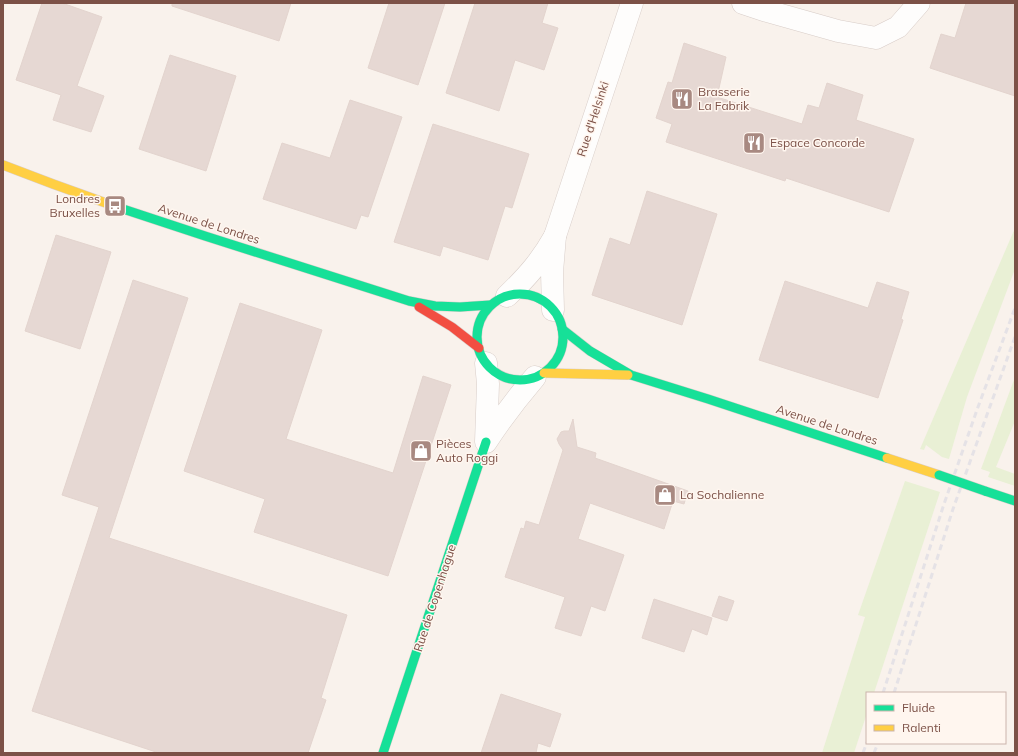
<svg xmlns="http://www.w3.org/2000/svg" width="1018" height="756" viewBox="0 0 1018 756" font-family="Mulish,sans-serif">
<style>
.green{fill:#e9f0d5}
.building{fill:#e6d8d3;stroke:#e3d4ce}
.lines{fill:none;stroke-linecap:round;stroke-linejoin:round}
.street-casing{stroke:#d8cdc8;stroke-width:23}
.fast-casing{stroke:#daceca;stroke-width:10}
.slow-casing{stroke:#daceca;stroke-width:10}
.jam-casing{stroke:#daceca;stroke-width:10}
.street{stroke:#fefdfc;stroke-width:22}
.fast{stroke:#16e098;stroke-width:9}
.slow{stroke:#ffcf43;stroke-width:9}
.jam{stroke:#f24e42;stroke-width:9}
.rail{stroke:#e5e2e6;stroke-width:3;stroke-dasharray:6 4;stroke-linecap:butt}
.fast-bridge-casing{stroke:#daceca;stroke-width:10;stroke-linecap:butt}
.fast-bridge{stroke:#16e098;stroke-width:9}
.labels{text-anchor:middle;stroke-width:3;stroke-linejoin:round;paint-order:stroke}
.poi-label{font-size:12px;fill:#7c5147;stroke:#fff6ef;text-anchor:start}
.street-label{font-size:12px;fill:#7c5147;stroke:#fff6ef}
</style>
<rect width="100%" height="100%" fill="#f9f2ec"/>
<!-- green -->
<g class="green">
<path d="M1015,228V269L967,397L949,459L942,457L926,445L924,450L920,449Z"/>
<path d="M1015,377V421L996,467L1015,474V486L988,477L990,472L981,469Z"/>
<path d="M905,481L940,492L874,693H867V713L854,753H822L865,617L858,615Z"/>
</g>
<!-- building -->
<g class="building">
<path d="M42,3H62L102,17L77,86L104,96L91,132L53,120L61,95L16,80Z"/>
<path d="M172,3H291L279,41L172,6Z"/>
<path d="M389,3H445L418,85L368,68Z"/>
<path d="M475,3H548L542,23L558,28L544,70L515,60L499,111L446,93Z"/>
<path d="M966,3H1015V96L930,68L941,34L955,38Z"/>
<path d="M684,43L726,57L717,97L802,124L808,105L819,108L827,83L863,95L856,120L914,139L889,212L786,178L785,181L666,142L672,124L656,118L668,82L672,83Z"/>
<path d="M170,55L236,76L206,171L139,149Z"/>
<path d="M350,100L402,117L368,217L361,215L356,229L263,199L282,143L330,158Z"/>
<path d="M433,124L529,154L512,208L505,206L488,260L443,246L440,256L394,242Z"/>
<path d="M647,191L717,214L682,325L592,295L610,238L630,245Z"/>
<path d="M56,235L111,252L80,349L25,331Z"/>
<path d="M133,280L188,298L109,538L347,615L321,698L326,700L308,753H159L32,711L99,507L62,495Z"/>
<path d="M785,281L868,308L877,282L909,292L901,319L903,320L878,398L759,360Z"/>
<path d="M240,303L322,330L286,439L393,473L423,376L451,385L388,576L254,532L265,499L184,471Z"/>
<path d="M573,419L577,447L596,453L595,458L688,491L684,504L673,501L664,529L590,503L578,539L624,555L605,611L591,606L581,636L555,628L565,597L505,577L521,528L524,529L526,521L539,525L563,450L559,444L557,439L561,432L564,431H569Z"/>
<path d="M719,596L734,601L727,621L712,616Z"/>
<path d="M654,599L712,618L707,635L692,629L684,652L642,638Z"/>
<path d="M501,694L561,714L550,747L538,743L536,753H481Z"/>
</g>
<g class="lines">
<!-- street casing -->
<g class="street-casing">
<g id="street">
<path d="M743,3L767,11L838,31L876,38L898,27L919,3"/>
<path d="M555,236L632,3"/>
<path d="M507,296C528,276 541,261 555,236L552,272L553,310"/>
<path d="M486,363L488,384L486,442C501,419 517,398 535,377"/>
</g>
</g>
<!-- fast casing -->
<g class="fast-casing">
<g id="fast">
<path d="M117,207L205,236L409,301L435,306L460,307L490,305"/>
<circle cx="520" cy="337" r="43"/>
<path d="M562,329L590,351L631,375L708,399L887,458"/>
<path d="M985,491L1015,501"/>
<path d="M383,753L486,442"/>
</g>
</g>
<!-- slow casing -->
<g class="slow-casing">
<g id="slow">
<path d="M3,165L53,184L117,207"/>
<path d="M544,373L628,375"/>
<path d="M887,458L939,475"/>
</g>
</g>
<!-- jam casing -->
<g class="jam-casing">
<path id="jam" d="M419,307L452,327L479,348"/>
</g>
<!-- street -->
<use href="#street" class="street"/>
<!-- fast -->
<use href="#fast" class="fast"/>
<!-- slow -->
<use href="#slow" class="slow"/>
<!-- jam -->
<use href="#jam" class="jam"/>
<!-- rail -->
<g class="rail">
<path d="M883,693L944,504L978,407L1015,308"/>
<path d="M894,693L953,509L1015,337"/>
<path d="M863,753L867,742"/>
<path d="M874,753L878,743"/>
</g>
<!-- fast-bridge casing -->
<g class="fast-bridge-casing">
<path id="fast-bridge" d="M939,475L985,491"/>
</g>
<!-- fast-bridge -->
<use href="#fast-bridge" class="fast-bridge"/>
</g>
<!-- icons -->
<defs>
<g id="restaurant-square" transform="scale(1.15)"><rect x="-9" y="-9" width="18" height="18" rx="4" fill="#a88981" stroke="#fff6ef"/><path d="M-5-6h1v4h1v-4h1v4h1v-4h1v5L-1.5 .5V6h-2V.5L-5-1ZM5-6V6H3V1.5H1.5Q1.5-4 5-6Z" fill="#fff"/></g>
<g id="bus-square" transform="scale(1.15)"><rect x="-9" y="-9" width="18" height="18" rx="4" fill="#a88981" stroke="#fff6ef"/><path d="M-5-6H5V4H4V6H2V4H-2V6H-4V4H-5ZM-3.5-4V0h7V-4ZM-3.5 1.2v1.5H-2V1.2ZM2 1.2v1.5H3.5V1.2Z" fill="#fff"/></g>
<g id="shop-square" transform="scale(1.15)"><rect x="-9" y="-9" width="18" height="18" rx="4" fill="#a88981" stroke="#fff6ef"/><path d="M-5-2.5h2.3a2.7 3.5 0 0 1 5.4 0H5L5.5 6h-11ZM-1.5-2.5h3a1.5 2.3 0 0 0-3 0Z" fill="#fff"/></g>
</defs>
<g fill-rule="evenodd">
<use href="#restaurant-square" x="682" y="99"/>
<use href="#restaurant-square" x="754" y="143"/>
<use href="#bus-square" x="115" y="206"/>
<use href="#shop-square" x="421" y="451"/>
<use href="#shop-square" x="665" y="495"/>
</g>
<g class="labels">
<!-- poi labels -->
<g class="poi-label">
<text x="698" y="96">Brasserie<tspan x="698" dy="14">La Fabrik</tspan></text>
<text x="770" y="147">Espace Concorde</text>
<text x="100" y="203" text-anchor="end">Londres<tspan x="100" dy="14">Bruxelles</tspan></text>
<text x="436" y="448">Pièces<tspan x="436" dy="14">Auto Roggi</tspan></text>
<text x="680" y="499">La Sochalienne</text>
</g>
<!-- street labels -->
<g class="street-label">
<text transform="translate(593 119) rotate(-72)" y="4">Rue d'Helsinki</text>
<text transform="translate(209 224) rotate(18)" y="4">Avenue de Londres</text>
<text transform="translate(827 425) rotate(18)" y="4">Avenue de Londres</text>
<text transform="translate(435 598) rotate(-72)" y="4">Rue de Copenhague</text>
</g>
</g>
<!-- border -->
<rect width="1018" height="756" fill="none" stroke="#7c5147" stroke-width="8"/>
<!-- legend -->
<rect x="866" y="692" width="140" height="52" fill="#fff6ef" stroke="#cbb4ac"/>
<rect x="874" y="705" width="20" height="6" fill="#16e098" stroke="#cbb4ac"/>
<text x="902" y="712" font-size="12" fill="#7c5147">Fluide</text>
<rect x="874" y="725" width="20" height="6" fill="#ffcf43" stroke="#cbb4ac"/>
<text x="902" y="732" font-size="12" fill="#7c5147">Ralenti</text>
</svg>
